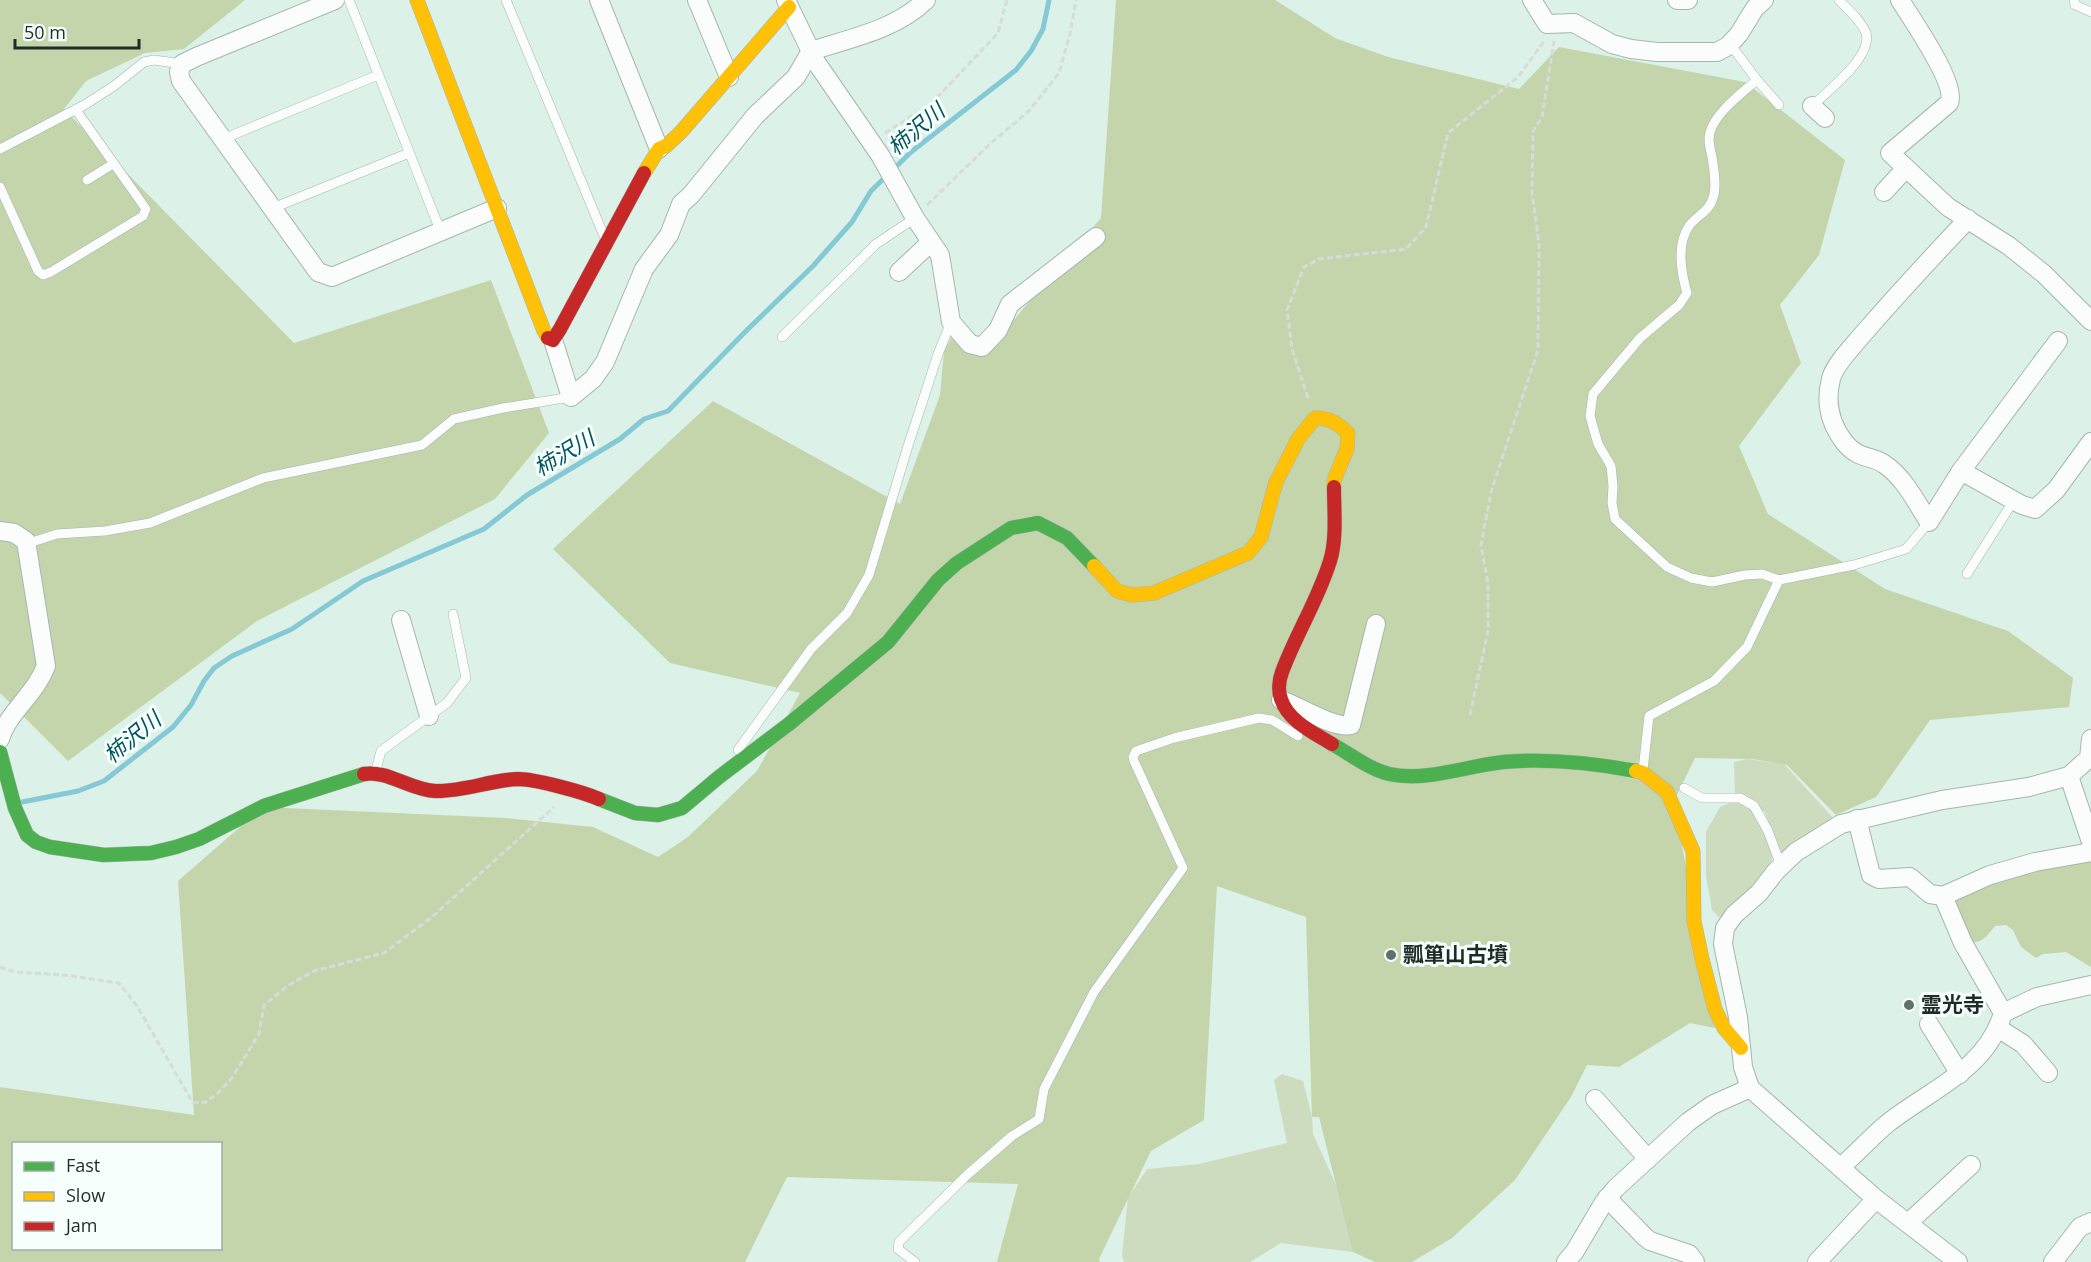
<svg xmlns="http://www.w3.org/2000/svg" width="2091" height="1262" viewBox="0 0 2091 1262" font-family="'Open Sans','Noto Sans JP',sans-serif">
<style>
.green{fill:#cddcbe}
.forest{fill:#c4d5ac;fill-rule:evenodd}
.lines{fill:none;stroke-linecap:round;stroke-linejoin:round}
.stream{stroke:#85c8d6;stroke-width:5}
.lane-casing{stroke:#a6b6af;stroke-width:10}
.street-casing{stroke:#a6b6af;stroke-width:20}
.fast-casing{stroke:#a6b6af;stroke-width:15}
.slow-casing{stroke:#a6b6af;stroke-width:15}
.jam-casing{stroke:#a6b6af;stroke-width:15}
.path{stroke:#d5dcd9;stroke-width:3;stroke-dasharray:6 3;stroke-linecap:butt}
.lane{stroke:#fafdfc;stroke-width:9}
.street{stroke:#fafdfc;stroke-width:18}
.fast{stroke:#4caf50;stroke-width:14}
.slow{stroke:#ffc107;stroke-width:14}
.jam{stroke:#c62828;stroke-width:14}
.poi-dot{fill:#60716a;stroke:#f7fffc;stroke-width:2}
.labels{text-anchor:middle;stroke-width:6;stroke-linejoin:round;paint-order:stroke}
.poi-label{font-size:21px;font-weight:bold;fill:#1d2c26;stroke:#f7fffc;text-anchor:start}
.water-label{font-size:22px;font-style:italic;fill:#035363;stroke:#f7fffc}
</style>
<rect width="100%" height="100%" fill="#dcf1e8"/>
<!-- green -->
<g class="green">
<path d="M1747,759L1784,764L1834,819L1784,864L1775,853L1761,879L1724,922L1712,910L1706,876V832L1720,807L1734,801L1758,810L1768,821L1765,812L1735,796L1734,762Z"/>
<path d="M1282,1074L1303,1081L1312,1117L1313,1134L1346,1207L1353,1252L1281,1243L1250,1262H1124L1122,1255L1128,1198L1147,1169L1199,1164L1287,1143L1274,1080Z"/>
</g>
<!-- forest -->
<g class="forest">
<path d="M0,0H245L184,49L145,53L86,81L64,109L294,343L491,280L549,433L495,499L257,621L68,761L0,693Z"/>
<path d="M1116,0H1275L1335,38L1388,57L1519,89L1559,47L1745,82L1845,160L1819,255L1780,305L1801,363L1739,446L1768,514L1885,589L2008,631L2073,678L2069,707L1930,720L1876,797L1836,815L1787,765L1753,759L1695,758L1674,801L1715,1028L1690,1023L1619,1067L1587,1065L1571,1097L1515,1180L1452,1238L1412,1262H1375L1353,1252L1319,1117H1312L1306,917L1217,886L1204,1120L1151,1151L1099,1259L1100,1262H997L1018,1184L787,1177L745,1262H0V1087L194,1115L178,881L263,807L506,818L593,827L658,857L688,837L757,771L800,693L670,663L553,549L713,401L900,504L940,395L944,351L953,334L994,343L1101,218ZM14,1144H220V1248H14Z"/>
<path d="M2091,859V967L2066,952L2043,954L2036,958L2021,947L2013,930L2006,925L1995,926C1986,937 1981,945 1966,942L1952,909L1956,902L1965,892L1982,885L2002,882L2023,873Z"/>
</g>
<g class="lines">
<!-- stream -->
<path class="stream" d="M22,802L78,791L104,781L173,727L191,705L204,681L214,668L232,656L292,629L363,581L484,529L527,495L620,439L644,419L668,411L745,332L813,266L852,222L871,191L911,152L1016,70L1031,51L1043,29L1049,0"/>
<!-- lane casing -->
<g class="lane-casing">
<g id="lane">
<path d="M349,0L440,230"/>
<path d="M506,0L604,236"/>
<path d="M2074,0L2075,5L2091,12"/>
<path d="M1730,44L1757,80C1742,93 1709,117 1709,139C1709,145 1711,152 1712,157C1714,169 1717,187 1713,198C1709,212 1697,215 1689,226C1676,245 1681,272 1687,293L1679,305L1640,338L1593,394L1590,416L1598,444L1611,466L1613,486L1612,503L1615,519L1667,567L1691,578L1712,582L1745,575L1762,574L1779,580"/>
<path d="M1757,80L1779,105"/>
<path d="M1812,106C1828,91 1873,56 1866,33C1861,20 1848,10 1839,0"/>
<path d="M223,139L378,75"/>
<path d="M0,149L86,104L114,86L144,62L154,60L182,64"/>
<path d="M87,180L113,164"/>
<path d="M0,187L38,271L43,275L51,272L143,216L146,209L76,110"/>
<path d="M273,208L409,153"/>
<path d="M782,337L876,244L915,218"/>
<path d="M26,544L57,534L105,531L150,523L263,478L422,445L454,419L503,408L571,397"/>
<path d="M1967,574L2014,500"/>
<path d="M738,750L811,649L847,613L869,575L908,446L938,354L951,322"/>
<path d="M376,770L381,751L447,703L466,678L453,614"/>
<path d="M1643,770L1649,716L1714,681L1747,647L1779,580L1854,565L1906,549L1929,522"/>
<path d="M1684,788L1702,798H1740L1754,806L1768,831L1781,866"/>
<path d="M915,1262L898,1249L899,1242L967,1175L1012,1136L1039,1119L1044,1089L1094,992L1183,868L1134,761L1133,757L1136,751L1174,738L1259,718L1272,720L1298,736"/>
</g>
</g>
<!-- street casing -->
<g class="street-casing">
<g id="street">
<path d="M335,0L196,57L182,64L179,72L181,81L318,272L332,277L497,208"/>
<path d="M599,0L659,149"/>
<path d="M697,0L729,77"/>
<path d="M786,0L816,62L880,155L915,218L940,255L951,322L970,344L982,347L998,330L1010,304L1096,237"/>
<path d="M1532,0L1547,24L1574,23L1612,44L1631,49L1657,52H1717L1728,46L1739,34L1755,8L1764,0"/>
<path d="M1677,0H1688"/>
<path d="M1900,0C1911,18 1958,85 1949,103L1890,153L1948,207L2009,246L2044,274L2091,321"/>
<path d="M1812,106L1825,118"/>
<path d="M1884,192L1906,168"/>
<path d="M1968,219C1932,257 1897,295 1863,334C1854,345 1834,365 1831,379C1825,402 1830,424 1845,443C1859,460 1871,455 1884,464C1904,477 1916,502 1929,522L1961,471L2058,341"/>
<path d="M899,272L931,242"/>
<path d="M553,340L571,397L593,379L605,362L644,269L669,235L681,204L691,195L755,116L796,77L811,51C851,38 895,30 926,0"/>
<path d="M1961,471L2022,505L2035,509L2056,490L2091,442"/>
<path d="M0,531L14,533L26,541L46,666C35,695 8,712 0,739"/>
<path d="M401,620L429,716"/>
<path d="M1281,700C1299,706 1334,729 1351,725L1376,624"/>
<path d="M2069,776L2091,842"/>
<path d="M1857,819L1871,875L1879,879L1910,877L1930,894L1943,896L1963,943L2003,1013"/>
<path d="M1943,896L1990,875L2035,862L2091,852"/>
<path d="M1929,1024L1960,1074"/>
<path d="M1998,1028L2023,1044L2048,1073"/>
<path d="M1595,1099L1648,1159"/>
<path d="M1841,1167C1857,1153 1872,1136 1888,1123C1931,1089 1986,1070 2003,1013L2037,997L2091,985"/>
<path d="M1607,1198L1645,1237L1650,1241L1689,1254L1695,1262"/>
<path d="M1908,1223L1971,1165"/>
<path d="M1566,1262L1575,1251L1604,1202L1616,1188L1688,1122L1712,1105L1750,1088"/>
<path d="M1817,1262L1876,1199"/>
<path d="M1958,1262L1876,1199L1750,1088L1743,1067L1738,1017L1723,944L1725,928L1734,915L1759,893L1776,871L1796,852L1841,824L1942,800L2029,787L2069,776L2089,758L2091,739"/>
<path d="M2053,1262L2080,1227L2091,1222"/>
</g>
</g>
<!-- fast casing -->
<g class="fast-casing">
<g id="fast">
<path d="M1332,744C1350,754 1369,769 1389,774C1427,782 1466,766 1503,762C1547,758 1593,763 1636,771"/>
<path d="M0,752L15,808L27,835L36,842L50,847L104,855L151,853L176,847L199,839L264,806L364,774"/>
<path d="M599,799L635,813L658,815L682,808L719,777L789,724L888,642L938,580L957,563L1011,528L1038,523L1067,538L1094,566"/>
</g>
</g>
<!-- slow casing -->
<g class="slow-casing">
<g id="slow">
<path d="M417,0L544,331L548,338"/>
<path d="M644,173L659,149L666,146L681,132L789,7"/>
<path d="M1094,566L1117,591L1132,595L1154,593L1248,553L1261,537L1276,482L1298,439L1315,418C1330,418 1337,423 1348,433L1347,449L1334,480V487"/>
<path d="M1636,771L1643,773L1667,792L1693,851L1694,921L1702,959L1715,1009L1724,1028L1741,1048"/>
</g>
</g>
<!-- jam casing -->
<g class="jam-casing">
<g id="jam">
<path d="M548,338L553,340L560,329L644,173"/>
<path d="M1332,744C1314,733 1288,721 1281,699C1278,691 1279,680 1282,672C1296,634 1318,600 1330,561C1337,539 1334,511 1334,487"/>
<path d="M364,774C388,770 410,790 435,791C462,792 491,780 518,779C535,779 583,792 599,799"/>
</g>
</g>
<!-- path -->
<g class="path">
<path d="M885,133L931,104L998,33L1007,0"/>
<path d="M927,205L991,143L1029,111L1059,73L1070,34L1076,0"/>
<path d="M1308,398L1292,349L1287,310L1304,267L1319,259L1406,249L1426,227L1448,133L1518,77L1545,40"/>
<path d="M1470,715L1488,631V583L1481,545L1491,492L1538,350L1539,244L1532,193L1533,131L1542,117L1554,41"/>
<path d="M0,967L15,972L64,975L119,983L137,1006L193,1103L206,1102L218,1093L232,1078L259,1034L264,1005L289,985L314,971L384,953L432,917L554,807"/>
</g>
<!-- lane -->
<use href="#lane" class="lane"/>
<!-- street -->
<use href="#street" class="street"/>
<!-- fast -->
<use href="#fast" class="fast"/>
<!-- slow -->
<use href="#slow" class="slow"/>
<!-- jam -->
<use href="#jam" class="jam"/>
</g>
<!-- markers -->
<g class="poi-dot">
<circle cx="1391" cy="955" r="6"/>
<circle cx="1909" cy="1005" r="6"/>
</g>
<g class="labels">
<!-- poi labels -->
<g class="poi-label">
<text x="1403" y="962">瓢箪山古墳</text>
<text x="1921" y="1012">霊光寺</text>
</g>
<!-- water labels -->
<g class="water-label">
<text transform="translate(916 129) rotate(-40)" y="8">柿沢川</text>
<text transform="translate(564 453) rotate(-31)" y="8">柿沢川</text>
<text transform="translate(132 737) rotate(-39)" y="8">柿沢川</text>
</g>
</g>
<!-- legend -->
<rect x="12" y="1142" width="210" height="108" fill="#f7fffc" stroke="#a0aba6" stroke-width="1.5"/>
<rect x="24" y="1162" width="30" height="9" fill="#4caf50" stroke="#a0aba6" stroke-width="1.5"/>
<text x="66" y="1172" font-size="18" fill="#1d2c26">Fast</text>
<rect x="24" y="1192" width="30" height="9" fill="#ffc107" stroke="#a0aba6" stroke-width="1.5"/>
<text x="66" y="1202" font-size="18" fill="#1d2c26">Slow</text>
<rect x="24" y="1222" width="30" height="9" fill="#c62828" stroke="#a0aba6" stroke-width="1.5"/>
<text x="66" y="1232" font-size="18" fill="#1d2c26">Jam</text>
<!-- scale -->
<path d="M15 39v9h124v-9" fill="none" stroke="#1d2c26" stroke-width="3"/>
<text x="24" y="39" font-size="18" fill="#1d2c26" stroke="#f7fffc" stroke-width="4.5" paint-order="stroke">50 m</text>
</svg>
